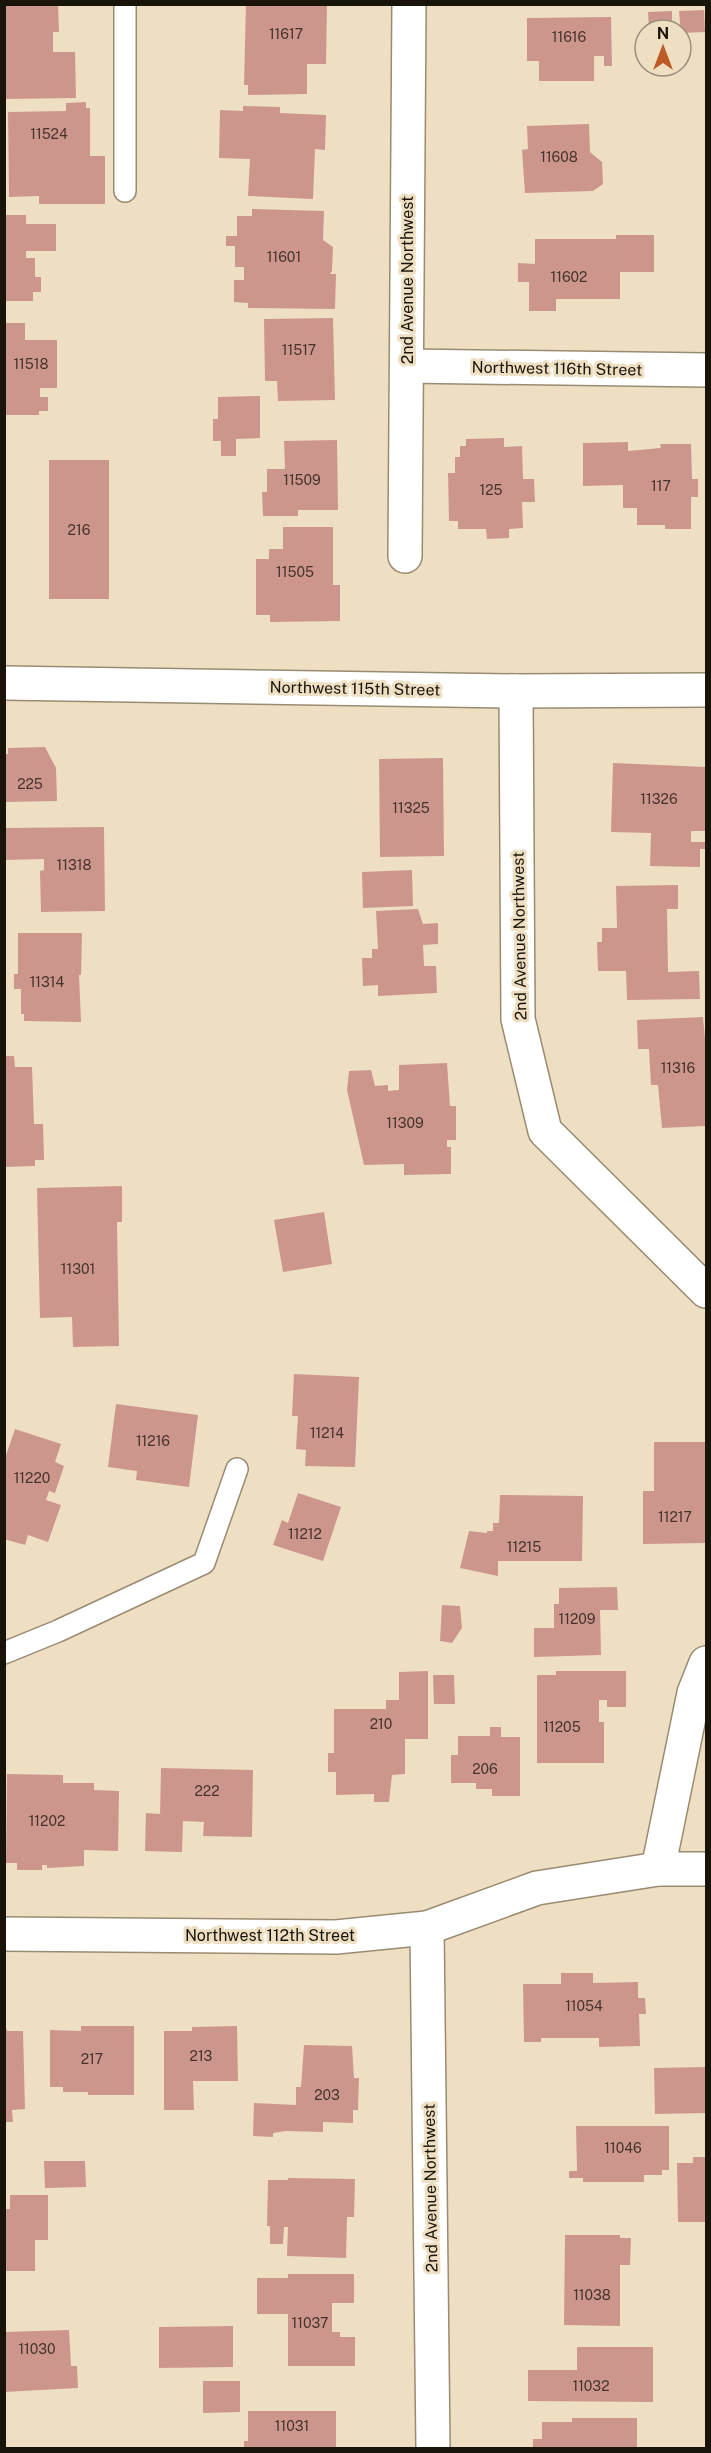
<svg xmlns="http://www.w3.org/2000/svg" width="711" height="2453" viewBox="0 0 711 2453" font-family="'Public Sans',sans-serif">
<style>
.building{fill:#cd968d}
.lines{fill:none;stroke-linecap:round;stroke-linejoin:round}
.service-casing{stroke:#998b71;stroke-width:24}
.minor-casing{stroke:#998b71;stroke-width:36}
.service{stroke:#fff;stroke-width:21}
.minor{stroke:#fff;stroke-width:33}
.labels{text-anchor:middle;stroke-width:6;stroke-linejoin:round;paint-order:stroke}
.number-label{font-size:14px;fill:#46342b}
.street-label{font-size:16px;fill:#19140a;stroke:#eedfc3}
</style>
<rect width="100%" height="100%" fill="#eedfc3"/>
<!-- building -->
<g class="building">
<path d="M4,4H58L59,32H53V52H75L76,98L4,99Z"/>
<path d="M246,4H327L326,64H307V94L248,95V85H244Z"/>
<path d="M704,10L705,32L681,33L679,11Z"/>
<path d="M672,11V30H649L648,12Z"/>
<path d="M611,17L612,66H604V56H594V81H539V61H527V18Z"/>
<path d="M86,102V108H90V156H105V204H39V196L9,197L8,112L66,111V103Z"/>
<path d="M243,106L280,107V113L326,115L325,150L315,149L313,199L248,196L250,159L219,158L220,110L243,111Z"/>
<path d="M589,124L590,152L602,162L603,184L593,191L525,193L522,150L528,149L527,126Z"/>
<path d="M252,209L324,211L323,240L333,247L332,271L330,274H336L335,309L248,308V303L234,302V280H244V267H235V246H226V236H237V216H252Z"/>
<path d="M5,215H26V224H56V251H26V258H35V277H41V292H33V301H5Z"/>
<path d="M616,235H654V272H620V299H556V311H529V282H518V263L535,264V239H616Z"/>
<path d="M333,318L335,400L278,401L277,381H265L264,319Z"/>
<path d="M4,323H25V340H57V388H40V397H48V411H39V415H4Z"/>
<path d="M260,396V438L236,439V456H221V441H213V419H218V397Z"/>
<path d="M504,438V447L522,446L523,479H534L535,502H522L523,528L509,529V538L487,539L486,529H458V521H449L448,473H455V457H460V446H466V439Z"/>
<path d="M337,440L338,510H298V516H263L262,492H267V469H285L284,441Z"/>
<path d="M628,442V451L661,448L660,444H691L692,479H698V497H691V529H665V525H637V508H623V485L583,486V443Z"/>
<rect x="49" y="460" width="60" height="139"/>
<path d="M283,527H333V585H340V621L270,622V615H256V559H269V549H283Z"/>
<path d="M45,747L56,768L57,801L4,802V754H8V748Z"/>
<path d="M443,758L444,856L380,857L379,759Z"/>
<path d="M613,763L706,767V831H691V842H706V849H700V867L650,866L651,833L611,832Z"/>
<path d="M104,827L105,911L41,912L40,871L44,870V859L4,860V828Z"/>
<path d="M412,870L413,906L363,908L362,872Z"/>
<path d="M678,885V909H667L668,972L699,971L700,999L627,1000L626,971H598L597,942H602V928H617L616,886Z"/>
<path d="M418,909L423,924L438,923V944L423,945L424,966H436L437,993L378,996V985L363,986L362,958H372V949H378L376,911Z"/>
<path d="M18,933H82L81,975H79L81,1022L24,1021V1014H21V989H14V974H18Z"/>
<path d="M703,1017L706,1050V1126L662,1128L658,1085H651L649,1049H638L637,1020Z"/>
<path d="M4,1056H14L15,1067H32L34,1124H43L44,1160H35V1166L4,1167Z"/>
<path d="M447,1063L450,1106H456V1140H447V1147H451V1174L404,1175V1164L364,1165L347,1090L349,1071L371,1070L375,1086L388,1085V1091L399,1090V1065Z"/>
<path d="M122,1186V1222H117L119,1346L73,1347L72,1317L40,1318L37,1188Z"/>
<path d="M324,1212L332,1264L283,1272L274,1220Z"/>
<path d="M294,1374L359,1377L355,1467L305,1466L306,1450L296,1449L298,1416H292Z"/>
<path d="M116,1404L198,1415L189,1487L136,1480L137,1471L108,1467Z"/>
<path d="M15,1429L61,1444L55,1462L64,1466L55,1493L49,1491L46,1500L61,1505L48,1542L28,1535L25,1545L4,1539V1461Z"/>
<path d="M654,1442H706V1543L643,1544V1491H654Z"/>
<path d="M298,1493L341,1507L323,1561L273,1545L282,1520L288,1523Z"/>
<path d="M500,1495L583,1496L582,1561H498V1576L460,1568L469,1531L487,1533V1531H493V1523H499Z"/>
<path d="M617,1587L618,1610H600L601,1655L534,1657V1628H554V1604H559V1588Z"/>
<path d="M442,1605L460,1606L462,1628L452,1643L440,1641Z"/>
<path d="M428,1671V1739H405V1774L392,1775L389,1802H374V1794L336,1795V1772H328V1753H334V1709H386V1700H399V1672Z"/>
<path d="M556,1671H626V1707H607V1700H599V1722H604V1763H537V1675H556Z"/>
<path d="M433,1675H454L455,1704H434Z"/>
<path d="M490,1727H501V1737H520V1796H492V1789H476V1783H451V1755H458V1736H490Z"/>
<path d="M161,1768L253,1770L252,1837L203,1836L204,1822L183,1821L182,1852L145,1851L146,1813L160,1814Z"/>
<path d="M7,1774L63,1775V1783H94V1790L119,1791L118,1851L84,1850V1866L47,1868V1865H42V1870H17V1863H6Z"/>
<path d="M561,1973H593V1983L638,1982V1998H645L646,2014H639L640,2046L599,2047V2038H541V2042H524L523,1984H561Z"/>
<path d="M4,2023L7,2031H23L25,2109L12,2110L13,2122H4Z"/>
<path d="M81,2026H134V2095H88V2092H63V2087H50V2030L81,2031Z"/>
<path d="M237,2026L238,2081H193L194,2110H164V2031H192V2027Z"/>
<path d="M304,2045L352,2046L354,2078H359L358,2110H353V2123L323,2122V2132L286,2131L273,2133V2137L253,2136L254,2103L296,2105V2087H301Z"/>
<path d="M706,2067V2113L655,2114L654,2068Z"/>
<path d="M576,2126H669V2170H662V2175H644V2182H583V2178H569V2171H577Z"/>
<path d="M693,2157H706V2222H678L677,2163H693Z"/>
<path d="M44,2161H85L86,2187L45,2188Z"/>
<path d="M288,2178L355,2179L354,2217H347L346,2258L287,2256L288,2227H284L283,2244H270V2226H267L268,2180H288Z"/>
<path d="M10,2195H48V2240H35V2271H4V2209H10Z"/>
<path d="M565,2235H620V2238H631L630,2265H620V2326L564,2325Z"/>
<path d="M288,2274H354V2303H332V2332H340V2337H355V2366H288V2314H257V2278H288Z"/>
<path d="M233,2326V2367L159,2368V2327Z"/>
<path d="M69,2330L71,2366H77L78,2388L4,2392V2332Z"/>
<path d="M577,2347H653V2402L528,2401V2370H577Z"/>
<path d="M203,2381H240V2412L203,2413Z"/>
<path d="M248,2411H336V2448H244V2441H248Z"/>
<path d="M572,2418H637V2448H533V2439H542V2422H572Z"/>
</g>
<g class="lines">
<!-- service casing -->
<g class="service-casing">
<g id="service">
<path d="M125,4V191"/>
<path d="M4,1653L58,1631L204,1563L237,1469"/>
</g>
</g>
<!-- minor casing -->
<g class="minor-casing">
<g id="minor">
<path d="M407,366L706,370"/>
<path d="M405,556L409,4"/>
<path d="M4,683L516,691L706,690"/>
<path d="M516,691L518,1019L545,1131L706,1291"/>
<path d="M658,1869L694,1693L706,1663"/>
<path d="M427,1928L433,2448"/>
<path d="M4,1934L336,1937L427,1928L537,1888L658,1869H706"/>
</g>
</g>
<!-- service -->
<use href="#service" class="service"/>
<!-- minor -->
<use href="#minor" class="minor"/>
</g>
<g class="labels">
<!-- number labels -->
<g class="number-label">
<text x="286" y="39">11617</text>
<text x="569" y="42">11616</text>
<text x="49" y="139">11524</text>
<text x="559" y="162">11608</text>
<text x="284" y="262">11601</text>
<text x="569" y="282">11602</text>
<text x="299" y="355">11517</text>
<text x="31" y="369">11518</text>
<text x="302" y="485">11509</text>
<text x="661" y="491">117</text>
<text x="491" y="495">125</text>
<text x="79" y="535">216</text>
<text x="295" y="577">11505</text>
<text x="30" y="789">225</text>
<text x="659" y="804">11326</text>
<text x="411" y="813">11325</text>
<text x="74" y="870">11318</text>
<text x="47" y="987">11314</text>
<text x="678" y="1073">11316</text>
<text x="405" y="1128">11309</text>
<text x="78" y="1274">11301</text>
<text x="327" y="1438">11214</text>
<text x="153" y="1446">11216</text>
<text x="32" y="1483">11220</text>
<text x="675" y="1522">11217</text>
<text x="305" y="1539">11212</text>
<text x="524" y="1552">11215</text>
<text x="577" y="1624">11209</text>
<text x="381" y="1729">210</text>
<text x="562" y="1732">11205</text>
<text x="485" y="1774">206</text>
<text x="207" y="1796">222</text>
<text x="47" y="1826">11202</text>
<text x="584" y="2011">11054</text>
<text x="201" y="2061">213</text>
<text x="92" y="2064">217</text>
<text x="327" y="2100">203</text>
<text x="623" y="2153">11046</text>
<text x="592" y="2300">11038</text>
<text x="310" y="2328">11037</text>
<text x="37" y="2354">11030</text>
<text x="591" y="2391">11032</text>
<text x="292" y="2431">11031</text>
</g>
<!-- street labels -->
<g class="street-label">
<text transform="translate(407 280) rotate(-90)" y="6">2nd Avenue Northwest</text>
<text transform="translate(557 368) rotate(1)" y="6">Northwest 116th Street</text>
<text transform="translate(355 688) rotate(1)" y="6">Northwest 115th Street</text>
<text transform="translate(519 936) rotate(-91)" y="6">2nd Avenue Northwest</text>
<text x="270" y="1941">Northwest 112th Street</text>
<text transform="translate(430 2188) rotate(-91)" y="6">2nd Avenue Northwest</text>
</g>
</g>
<!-- border -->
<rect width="711" height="2453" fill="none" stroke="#19140a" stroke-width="12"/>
<!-- north arrow -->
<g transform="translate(663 48)"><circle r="28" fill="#eedfc3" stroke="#998e79" stroke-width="1.5"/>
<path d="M0-4.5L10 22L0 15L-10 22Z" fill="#be5a25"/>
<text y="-9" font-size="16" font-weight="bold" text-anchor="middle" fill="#19140a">N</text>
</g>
</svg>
